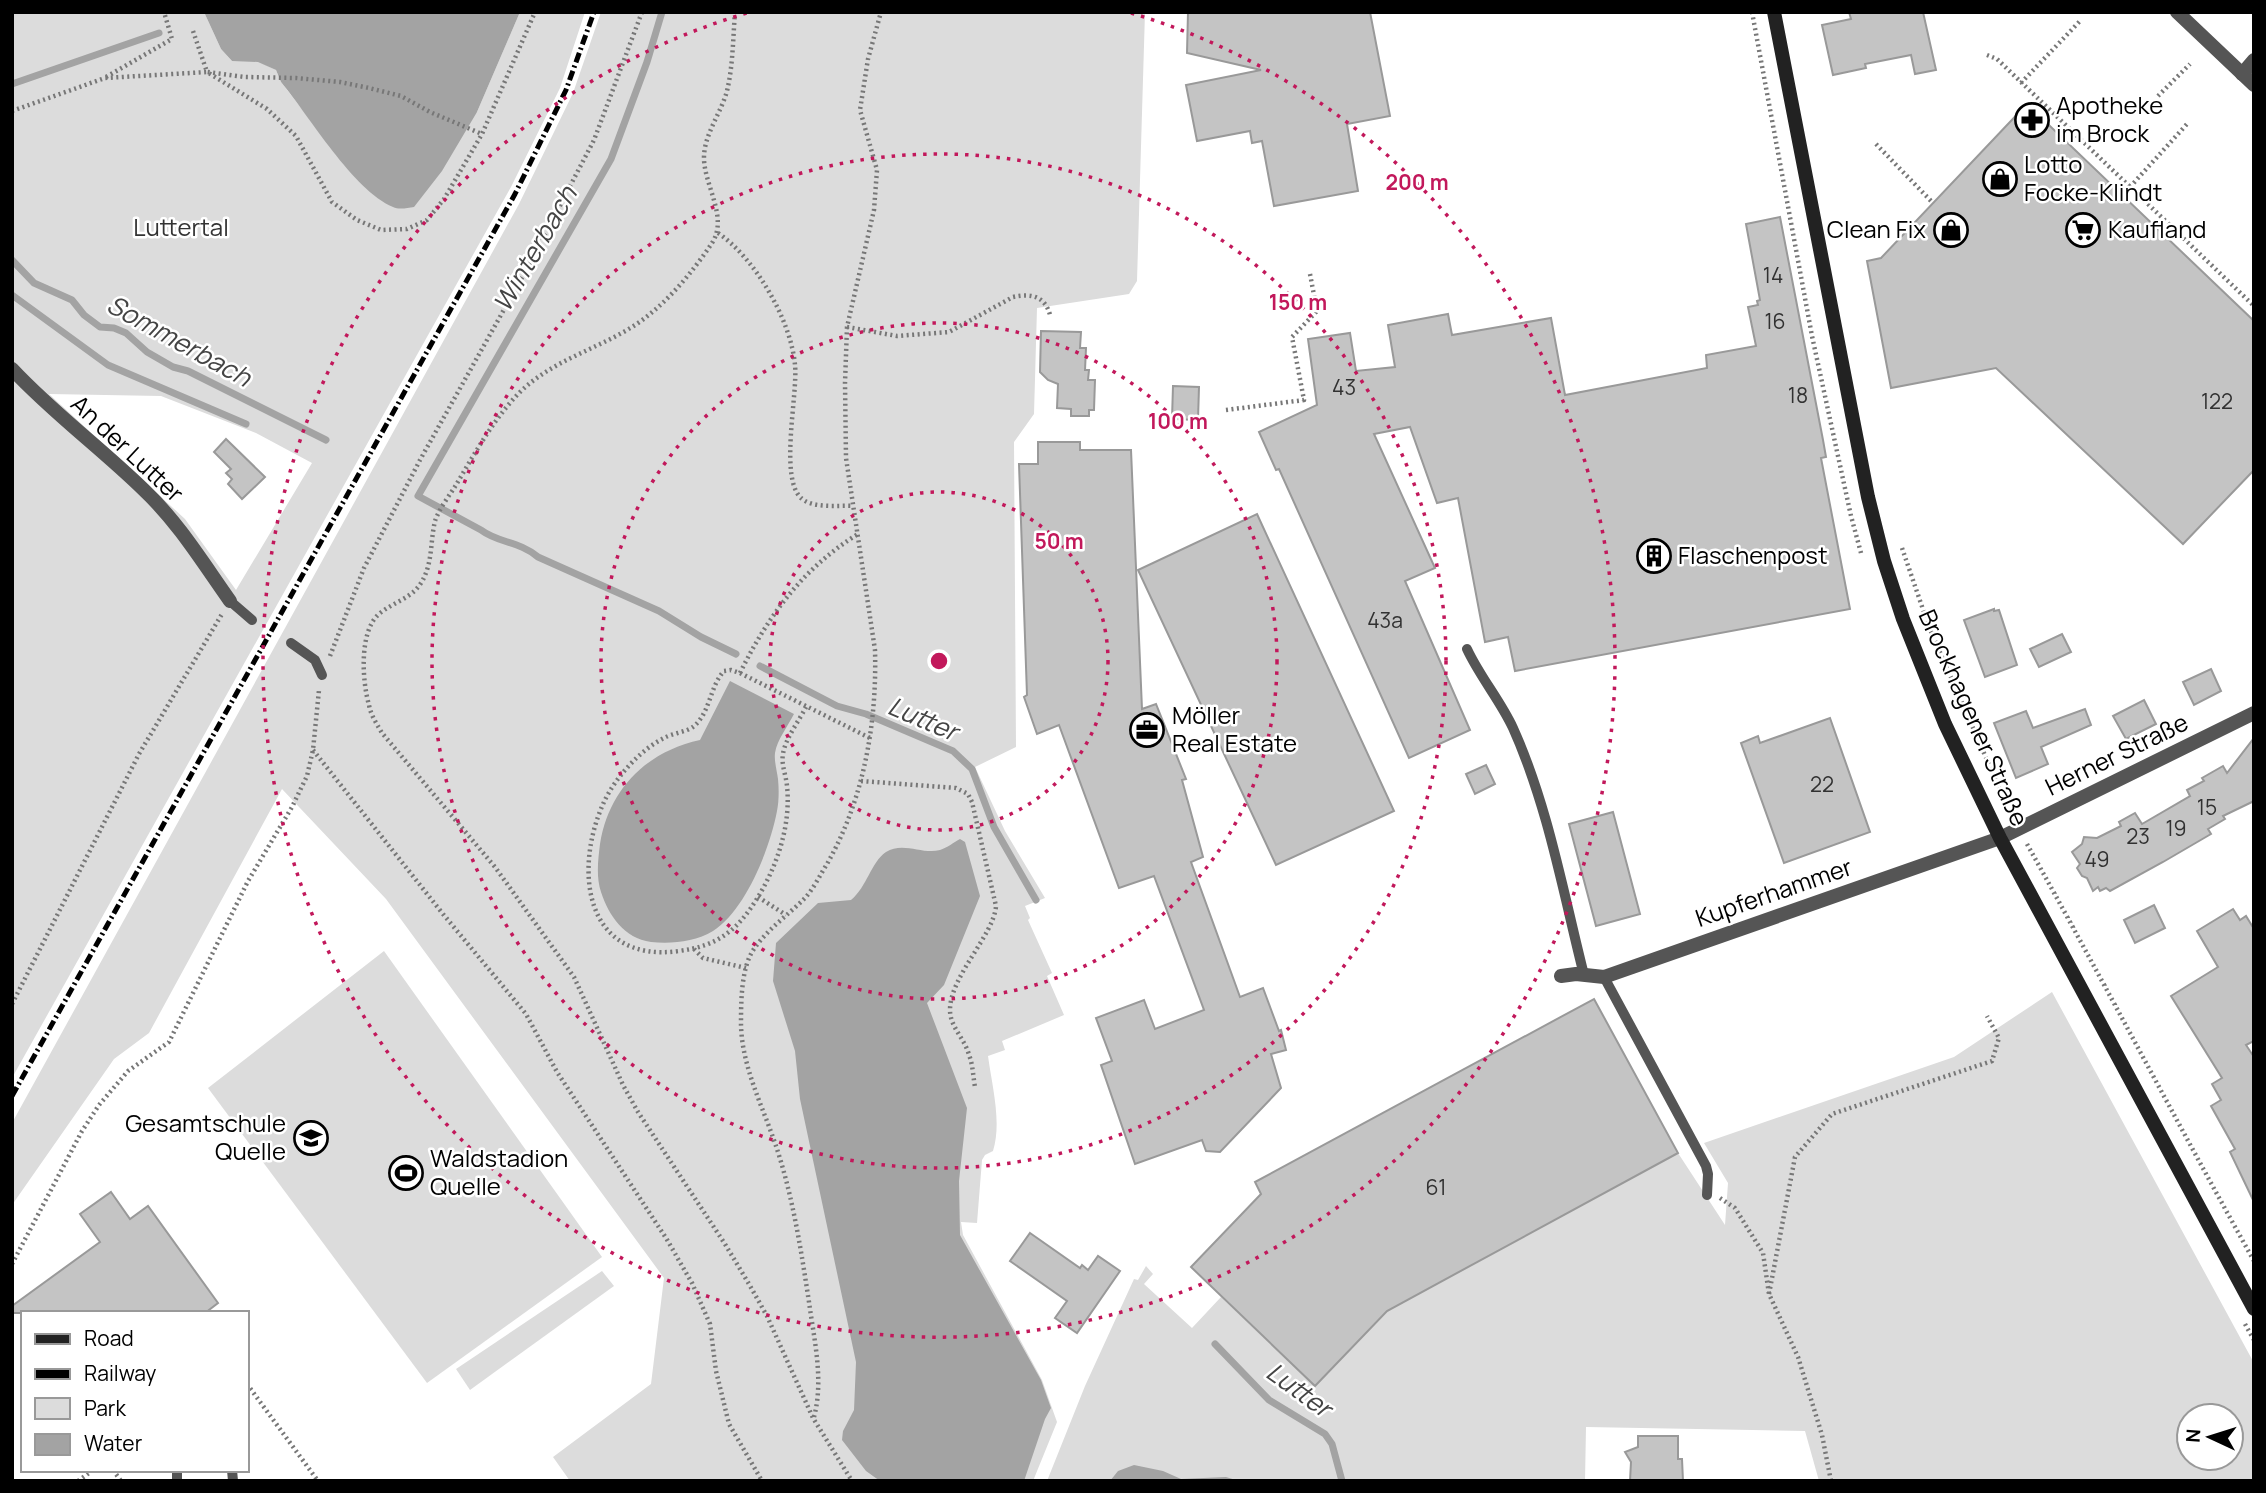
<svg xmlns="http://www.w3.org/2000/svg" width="2266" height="1493" viewBox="0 0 2266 1493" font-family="Manrope,sans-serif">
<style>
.green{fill:#dcdcdc;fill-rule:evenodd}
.water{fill:#a3a3a3}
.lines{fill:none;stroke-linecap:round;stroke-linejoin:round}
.stream{stroke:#a3a3a3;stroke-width:7}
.building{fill:#c4c4c4;stroke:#999;stroke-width:2}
.path{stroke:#777;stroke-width:4.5;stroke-dasharray:2 3.5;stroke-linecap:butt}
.service{stroke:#555;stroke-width:10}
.minor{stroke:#555;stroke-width:14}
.tertiary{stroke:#555;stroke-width:14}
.secondary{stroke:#222;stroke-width:14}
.rail{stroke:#000;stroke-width:5;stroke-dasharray:10 3.5 2 3.5;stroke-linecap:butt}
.ring{fill:none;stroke:#c2185b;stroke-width:3.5;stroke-dasharray:3.5 7}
.labels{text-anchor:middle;stroke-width:5;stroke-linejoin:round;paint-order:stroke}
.number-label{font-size:21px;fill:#313131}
.poi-label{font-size:24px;fill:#000;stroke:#fff;text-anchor:start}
.park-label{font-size:24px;fill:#333;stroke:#fff}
.street-label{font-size:24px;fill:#000;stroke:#fff}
.water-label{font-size:26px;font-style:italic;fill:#444;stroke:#fff}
.centre{fill:#c2185b;stroke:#fff;stroke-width:3.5}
.ring-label{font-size:21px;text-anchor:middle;font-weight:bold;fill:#c2185b;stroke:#fff;stroke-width:5;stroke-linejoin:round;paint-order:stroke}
</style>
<rect width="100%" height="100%" fill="#fff"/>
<!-- green -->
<g class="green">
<path d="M12,12H204L221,49L232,61H258L276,70L281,82L328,143L477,112L520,12H585L560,88L511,187L12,1078ZM49,394L161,396L256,433L312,463L236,590L185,519Z"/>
<path d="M601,12H1145L1137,281L1129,294L1037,308L1034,414L1014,442L1016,747L975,767L1005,831L1045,898L1025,906L1030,918L1028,920L1052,973L1047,976L1064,1015L1002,1041L1005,1050L988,1056C992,1086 1002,1122 993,1151L985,1155L982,1160L977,1223L961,1222L963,1235L1042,1380L1057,1422L1033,1481H570L553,1457L651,1384L664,1278L386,899L282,789L149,1033L114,1059L12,1205V1123L519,204L573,93Z"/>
<path d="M384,951L602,1257L427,1383L208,1088Z"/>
<path d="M2052,992L2254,1363V1481H1819L1805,1431L1586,1427L1585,1481H1047L1085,1386L1134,1279L1138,1280L1146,1266L1153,1274L1144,1284L1192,1328L1221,1297L1315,1386L1387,1311L1678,1153L1725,1225L1728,1183L1704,1143L1954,1057ZM2189,1416H2231V1458H2189Z"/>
<path d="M602,1271L614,1286L470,1390L456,1369Z"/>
</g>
<!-- water -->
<g class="water">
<path d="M204,12H520L477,112L442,171L414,207C407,208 399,210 393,207C353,190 310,117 281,82L276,70L258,62L232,61L221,49Z"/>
<path d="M730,681L794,714C788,726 777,740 775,753C774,761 777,771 778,779C779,789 779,801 777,811C770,848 746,910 713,931C695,942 671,944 651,942C624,938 609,916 601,892C596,877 598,860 600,844C609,789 646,752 700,740Z"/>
<path d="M960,839L965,842L980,896L944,985L927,1003L967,1108L959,1181L960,1235L1041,1380L1051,1408L1045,1419L1024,1481H880L866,1471L842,1440L843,1431L854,1410L856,1362L800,1099L795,1051L773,981L776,943L818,903L851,900C867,887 871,862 886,852C903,841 923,855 940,850C947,848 954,842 960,839Z"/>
<path d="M1134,1465L1163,1471L1181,1479L1226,1477L1239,1481H1110L1118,1471Z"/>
</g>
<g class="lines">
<!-- stream -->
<g class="stream">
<path d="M662,12L647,62L611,159L418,496L481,530C498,543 519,541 538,557L659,611L701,637L736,654"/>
<path d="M12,84L159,33"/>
<path d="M12,260L34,283L72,300L84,315L100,327L114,328L126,333L147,352L173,367L188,371L326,440"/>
<path d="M12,295L108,365L246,424"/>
<path d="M760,666L837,706L866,714L953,751L972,769L994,827L1036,900"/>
<path d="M1215,1344L1269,1400L1325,1434L1332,1444L1342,1481"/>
</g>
</g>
<!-- building -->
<g class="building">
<path d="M1188,12H1370L1390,116L1347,124L1358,191L1274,206L1262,141L1252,143L1250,131L1197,141L1186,85L1261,70L1187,53Z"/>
<path d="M1849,12H1923L1936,70L1915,74L1911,55L1865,64L1866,68L1833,75L1822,25L1851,19Z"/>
<path d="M2027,104L2254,321V470L2183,544L1996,368L1891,388L1867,261L1881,258Z"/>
<path d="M1780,217L1823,440L1826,457L1821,458L1850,609L1515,671L1508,637L1485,642L1458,498L1437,503L1410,427L1374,434L1435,568L1405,581L1470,730L1409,758L1279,469L1276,470L1259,432L1317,405L1308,339L1350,333L1356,371L1395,367L1388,325L1448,314L1452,335L1551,318L1565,395L1707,368L1706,355L1756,346L1748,307L1758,305L1757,301L1760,300L1746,224Z"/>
<path d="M1041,331L1081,332L1080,348H1086L1085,370H1089L1088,380H1095L1094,410H1089V416H1071V409L1057,408L1058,384L1048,380L1040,372Z"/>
<path d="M1173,386L1199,387L1198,420L1172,419Z"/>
<path d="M226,439L265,477L242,499L228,484L232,479L226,473L231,469L214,452Z"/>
<path d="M1038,442H1080V450H1131L1142,709L1156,704L1186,779L1182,780L1203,857L1191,862L1240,997L1263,988L1279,1031L1281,1030L1286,1050L1271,1054L1281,1088L1220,1152L1206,1151L1202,1140L1135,1164L1101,1065L1112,1061L1096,1018L1144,1000L1155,1029L1204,1010L1154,876L1119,888L1059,725L1037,734L1024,697L1027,695L1019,464H1038Z"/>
<path d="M1257,514L1394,811L1276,865L1138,570Z"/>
<path d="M1994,609V611L1999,610L2017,665L1985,677L1964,620Z"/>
<path d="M2062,634L2071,652L2039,667L2030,649Z"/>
<path d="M2211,669L2221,691L2194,705L2183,682Z"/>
<path d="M2144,700L2156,724L2126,739L2113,716Z"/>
<path d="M2085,709L2091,725L2041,747L2048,764L2016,778L1994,723L2026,711L2033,728Z"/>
<path d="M1830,718L1870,832L1784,863L1741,743L1758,736L1760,743Z"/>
<path d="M2254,738V801L2223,816L2225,819L2208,829L2211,834L2163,862L2110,891L2106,888L2100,891L2098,887L2093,891L2087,878L2082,876L2077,868L2080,864L2072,852L2082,844L2084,837L2097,838L2121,826L2119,822L2135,813L2142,824L2190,796L2187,790L2204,781L2202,778L2223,766L2227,773Z"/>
<path d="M1486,765L1495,784L1475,794L1466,774Z"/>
<path d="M1613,812L1640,914L1596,926L1569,824Z"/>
<path d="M2154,905L2165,928L2135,943L2124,920Z"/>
<path d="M2233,909L2240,920L2246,916L2254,929V1041L2246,1045L2254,1057V1202L2230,1152L2235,1149L2211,1106L2221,1100L2212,1084L2222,1078L2171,996L2218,967L2197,931Z"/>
<path d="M1594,999L1678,1153L1387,1311L1315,1386L1191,1267L1261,1194L1255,1182Z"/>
<path d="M111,1192L130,1219L148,1206L218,1303L205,1313H12V1306L100,1242L80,1214Z"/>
<path d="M1030,1233L1080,1268L1082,1265L1088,1270L1098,1256L1120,1271L1077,1333L1055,1318L1067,1301L1010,1261Z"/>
<path d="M1638,1436H1678V1459H1682L1683,1481H1630L1631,1462L1625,1452L1638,1447Z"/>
</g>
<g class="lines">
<!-- path -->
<g class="path">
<path d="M735,12C733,38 733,66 727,91C721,113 705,133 704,156C703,184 729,217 712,243C692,273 664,307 632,327C595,350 551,361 519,393C493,420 475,453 456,485C449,496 439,509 435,521C430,542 433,564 421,583C411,599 393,602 379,614C359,631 362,681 369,705C371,716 377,724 382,733L495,867L574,977L623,1085L638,1112L725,1244L749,1284L767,1316L813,1418L852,1481"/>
<path d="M1752,12L1812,336L1851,516L1861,553"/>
<path d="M193,31L207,72L245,77L296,78L340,82L369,88L401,96L430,112L482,134"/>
<path d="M1987,55L1997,59L2254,306"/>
<path d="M106,77L172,39L164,12"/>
<path d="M2021,83L2080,21"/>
<path d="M2158,96L2190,64"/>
<path d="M12,111L105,78L207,72L267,109L296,136L332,202L357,220L381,230L407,229L427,220L444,199L482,134L535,12"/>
<path d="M1876,144L1933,203"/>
<path d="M2130,187L2187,124"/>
<path d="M718,233C755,258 791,320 795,365C798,395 779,477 801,498C813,509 838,505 853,506"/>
<path d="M847,327L897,336L949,332L1013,297C1031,293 1045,296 1050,315"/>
<path d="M1226,410L1304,400L1292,337L1317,311L1310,274"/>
<path d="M1902,548L1929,627L2004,799"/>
<path d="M330,656L364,568L420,460L530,263L594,140L642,12"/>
<path d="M740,673C768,616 803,568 858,534"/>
<path d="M806,707C799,721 785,739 783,754C781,764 786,775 787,786C791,824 778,864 758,897C738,930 718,946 679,951C584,964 573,869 604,802C615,778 640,750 664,738C673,733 687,732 694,726C710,713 710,686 724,671L731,670L740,673L870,738"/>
<path d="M313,750L443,914L526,1014L557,1072L666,1238L692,1283L710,1324L716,1371L729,1424L762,1481"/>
<path d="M861,781L956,788L968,794L972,802L996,906C994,935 950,976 950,1010C950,1027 965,1039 969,1055C973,1065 973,1076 975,1087"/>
<path d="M2027,844C2104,982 2177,1123 2254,1261"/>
<path d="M758,897L786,915"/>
<path d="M694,949L703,958L746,968"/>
<path d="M12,1004L139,754L222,614"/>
<path d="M1720,1198L1735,1208L1763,1253L1769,1294L1798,1357L1822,1435L1831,1481"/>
<path d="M12,1264L82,1131L99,1105L128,1071L169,1042L248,881L292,807L307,776L313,750L319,690"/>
<path d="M1769,1294L1795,1157L1832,1114L1992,1061L1999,1038L1987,1016"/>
<path d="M2245,1324L2254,1340"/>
<path d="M247,1384L318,1481"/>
<path d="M814,1417C824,1380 814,1339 809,1302C801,1250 793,1197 776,1146C763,1107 742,1067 741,1025C741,1003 741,971 752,952C765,931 787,916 804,899C813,890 820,875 827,864C864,799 877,723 875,650L846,458L845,383L847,327L874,210L877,170L860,110L868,59L881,12"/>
<path d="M113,1470L121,1481"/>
<path d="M78,1481L93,1470"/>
</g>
<!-- service -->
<g class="service">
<path d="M230,601L252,620"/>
<path d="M291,643L315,660L322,675"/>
<path d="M1467,649C1480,677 1500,700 1513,728C1548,806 1563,892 1584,975"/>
<path d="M1604,977L1706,1166L1708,1174L1707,1195"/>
<path d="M232,1470L233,1481"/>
<path d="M177,1481V1470"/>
</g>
<!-- minor -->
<g class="minor">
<path d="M2242,74L2254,60"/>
<path d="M12,369C53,413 101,448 144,490C178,522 203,563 230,601"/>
<path d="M1561,976L1576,974L1604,977L2000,838L2254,713"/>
</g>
<!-- tertiary -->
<path class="tertiary" d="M2177,12L2254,85"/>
<!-- secondary -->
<path class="secondary" d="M1774,12L1868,497L1884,561L1903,619L1945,724L2000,838L2254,1309"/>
<!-- rail -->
<path class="rail" d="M12,1096L515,194L566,90L594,12"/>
</g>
<!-- distance rings -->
<g class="ring">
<circle cx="939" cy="661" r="169"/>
<circle cx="939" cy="661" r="338"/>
<circle cx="939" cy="661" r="507"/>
<path d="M1131 13A676 676 0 1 1 747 13"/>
</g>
<!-- icons -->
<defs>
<g id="pharmacy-ring" transform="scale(1.75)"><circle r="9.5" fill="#fff" stroke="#000" stroke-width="1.5"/><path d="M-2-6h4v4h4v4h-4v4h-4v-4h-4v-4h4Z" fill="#000"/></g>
<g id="shop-ring" transform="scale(1.75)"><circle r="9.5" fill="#fff" stroke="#000" stroke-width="1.5"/><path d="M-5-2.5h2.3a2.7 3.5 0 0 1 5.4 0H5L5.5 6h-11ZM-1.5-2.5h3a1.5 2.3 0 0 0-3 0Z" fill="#000"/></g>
<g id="supermarket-ring" transform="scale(1.75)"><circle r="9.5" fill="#fff" stroke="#000" stroke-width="1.5"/><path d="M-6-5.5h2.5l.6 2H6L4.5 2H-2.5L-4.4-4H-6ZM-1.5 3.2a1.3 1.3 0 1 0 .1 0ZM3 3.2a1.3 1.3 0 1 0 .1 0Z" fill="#000"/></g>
<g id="building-ring" transform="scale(1.75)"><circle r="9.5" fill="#fff" stroke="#000" stroke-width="1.5"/><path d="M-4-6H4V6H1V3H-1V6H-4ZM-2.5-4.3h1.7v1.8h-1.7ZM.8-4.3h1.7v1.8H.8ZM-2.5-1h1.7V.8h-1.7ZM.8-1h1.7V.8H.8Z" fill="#000"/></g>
<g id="office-ring" transform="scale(1.75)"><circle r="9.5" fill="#fff" stroke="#000" stroke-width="1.5"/><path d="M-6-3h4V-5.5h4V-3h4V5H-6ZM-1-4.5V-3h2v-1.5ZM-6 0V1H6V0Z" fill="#000"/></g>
<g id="school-ring" transform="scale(1.75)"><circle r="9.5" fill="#fff" stroke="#000" stroke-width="1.5"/><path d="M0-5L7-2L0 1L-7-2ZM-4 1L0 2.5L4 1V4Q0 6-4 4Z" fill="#000"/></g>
<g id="stadium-ring" transform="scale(1.75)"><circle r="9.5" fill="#fff" stroke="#000" stroke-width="1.5"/><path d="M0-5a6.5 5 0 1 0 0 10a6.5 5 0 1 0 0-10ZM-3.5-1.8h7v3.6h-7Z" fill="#000"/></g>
</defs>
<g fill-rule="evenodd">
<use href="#pharmacy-ring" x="2032" y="120"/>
<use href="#shop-ring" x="2000" y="179"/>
<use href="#shop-ring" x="1951" y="230"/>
<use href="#supermarket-ring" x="2083" y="230"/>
<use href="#building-ring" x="1654" y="556"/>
<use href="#office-ring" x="1147" y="730"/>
<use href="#school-ring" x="311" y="1138"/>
<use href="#stadium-ring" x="406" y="1173"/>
</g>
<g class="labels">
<!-- number labels -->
<g class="number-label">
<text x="1773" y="283">14</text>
<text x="1775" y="329">16</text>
<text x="1344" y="395">43</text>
<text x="1798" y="403">18</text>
<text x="2217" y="409">122</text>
<text x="1385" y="628">43a</text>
<text x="1822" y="792">22</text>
<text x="2207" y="815">15</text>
<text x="2176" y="836">19</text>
<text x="2138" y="844">23</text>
<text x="2097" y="867">49</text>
<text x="1436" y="1195">61</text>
</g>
<!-- poi labels -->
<g class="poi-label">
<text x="2056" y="114">Apotheke<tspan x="2056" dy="28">im Brock</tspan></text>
<text x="2024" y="173">Lotto<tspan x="2024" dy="28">Focke-Klindt</tspan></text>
<text x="1926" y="238" text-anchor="end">Clean Fix</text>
<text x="2108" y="238">Kaufland</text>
<text x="1678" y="564">Flaschenpost</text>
<text x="1172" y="724">Möller<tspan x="1172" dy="28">Real Estate</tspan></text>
<text x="286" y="1132" text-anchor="end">Gesamtschule<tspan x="286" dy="28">Quelle</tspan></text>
<text x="430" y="1167">Waldstadion<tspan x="430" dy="28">Quelle</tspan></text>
</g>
<!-- park labels -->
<g class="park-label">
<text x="181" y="236">Luttertal</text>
</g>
<!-- street labels -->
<g class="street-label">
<text transform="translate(127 449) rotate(43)" y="8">An der Lutter</text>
<text transform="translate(1973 718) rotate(66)" y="8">Brockhagener Straße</text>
<text transform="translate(2117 755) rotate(-26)" y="8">Herner Straße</text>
<text transform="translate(1774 893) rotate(-19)" y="8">Kupferhammer</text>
</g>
<!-- water labels -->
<g class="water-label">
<text transform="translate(535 249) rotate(-60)" y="9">Winterbach</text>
<text transform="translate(179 341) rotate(29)" y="9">Sommerbach</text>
<text transform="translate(923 719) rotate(23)" y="9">Lutter</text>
<text transform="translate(1299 1390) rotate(36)" y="9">Lutter</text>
</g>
</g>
<circle cx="939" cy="661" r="10" class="centre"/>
<g class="ring-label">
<text x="1417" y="190">200 m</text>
<text x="1298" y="310">150 m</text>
<text x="1178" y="429">100 m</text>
<text x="1059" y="549">50 m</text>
</g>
<!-- border -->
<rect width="2266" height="1493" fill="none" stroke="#000000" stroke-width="28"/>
<!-- legend -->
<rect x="21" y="1311" width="228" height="161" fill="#ffffff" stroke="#999999" stroke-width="2"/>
<rect x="35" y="1334" width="35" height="10" fill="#222222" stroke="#999999" stroke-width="2"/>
<text x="84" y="1346" font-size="21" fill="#000000">Road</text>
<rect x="35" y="1369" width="35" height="10" fill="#000000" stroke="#999999" stroke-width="2"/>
<text x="84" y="1381" font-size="21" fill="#000000">Railway</text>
<rect x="35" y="1398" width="35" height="21" fill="#dcdcdc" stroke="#999999" stroke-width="2"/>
<text x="84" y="1416" font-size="21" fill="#000000">Park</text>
<rect x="35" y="1434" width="35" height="21" fill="#a3a3a3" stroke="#999999" stroke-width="2"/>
<text x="84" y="1451" font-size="21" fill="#000000">Water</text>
<!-- north arrow -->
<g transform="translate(2210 1437) rotate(274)"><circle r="33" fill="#ffffff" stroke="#999999" stroke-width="2"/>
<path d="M0-5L12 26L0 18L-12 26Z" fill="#000000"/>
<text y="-10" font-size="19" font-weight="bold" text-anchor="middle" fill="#000000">N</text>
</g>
</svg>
